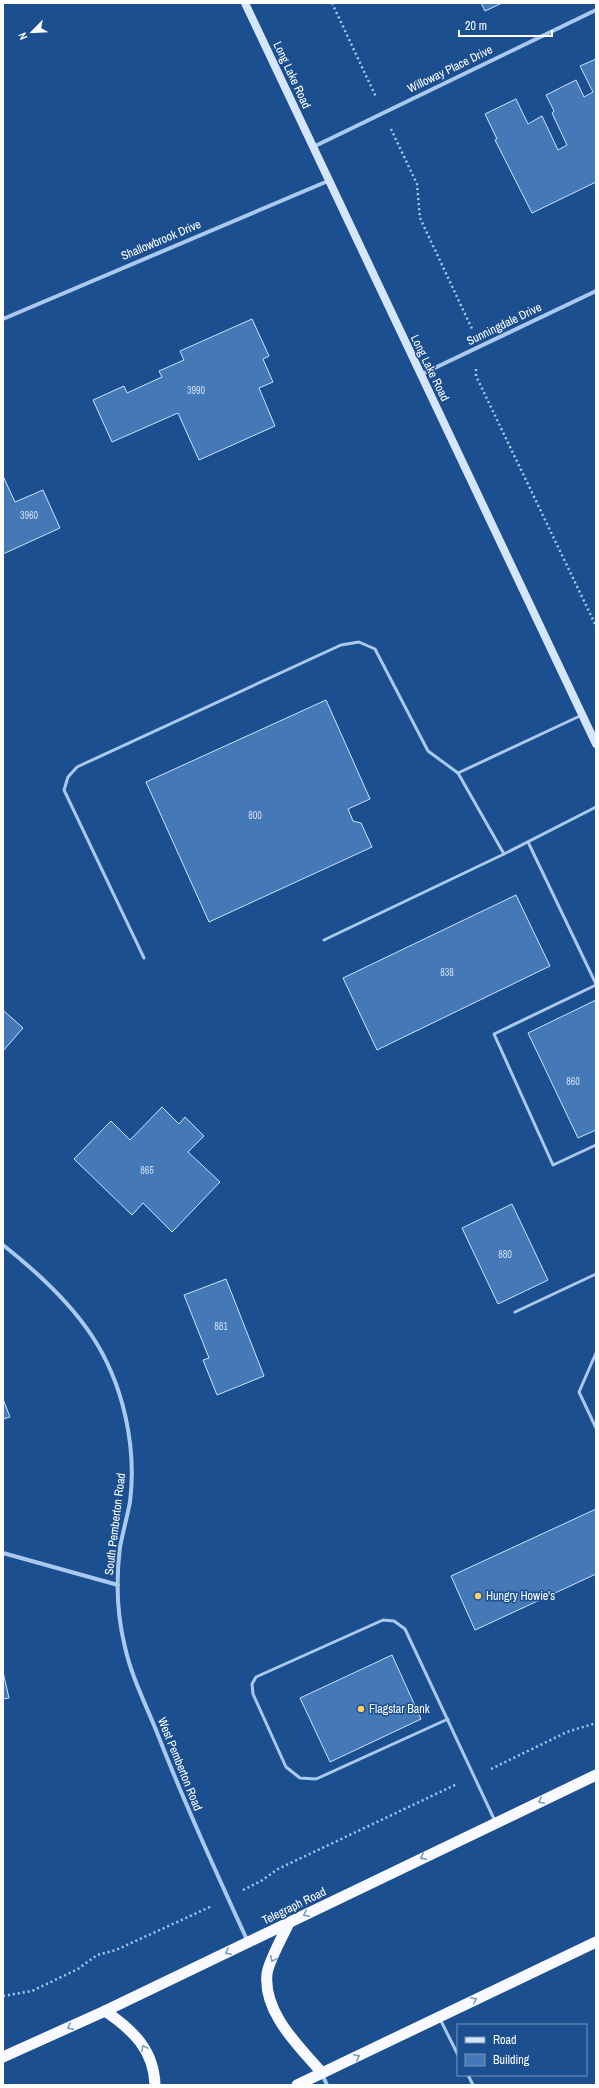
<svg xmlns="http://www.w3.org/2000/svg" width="599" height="2088" viewBox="0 0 599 2088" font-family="'Archivo Narrow',sans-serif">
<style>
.building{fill:#4478b7;stroke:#cfe3fa}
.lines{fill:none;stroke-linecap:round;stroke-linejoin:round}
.path{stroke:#a9c9ee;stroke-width:2.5;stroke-dasharray:2 3;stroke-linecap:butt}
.service{stroke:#a9c9ee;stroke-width:3}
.minor{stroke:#a9c9ee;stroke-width:4}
.secondary{stroke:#d6e6fa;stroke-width:8}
.trunk{stroke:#f8faff;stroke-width:11}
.oneway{stroke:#7e9cc1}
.poi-dot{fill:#ffd166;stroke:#1b4f8f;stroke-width:1.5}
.labels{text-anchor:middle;stroke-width:3;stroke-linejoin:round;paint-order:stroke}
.number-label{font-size:10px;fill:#d0dded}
.street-label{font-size:12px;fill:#fff;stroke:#1b4f8f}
.poi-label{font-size:12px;fill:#fff;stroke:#1b4f8f;text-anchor:start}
</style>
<rect width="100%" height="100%" fill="#1b4f8f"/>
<!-- building -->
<g class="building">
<path d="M481,3H502L485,11Z"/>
<path d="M596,59V182L532,213L495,140L497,139L485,114L516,99L528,124L542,116L558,150L567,145L552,113L554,111L546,95L576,80L584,97L593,92L580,66Z"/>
<path d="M252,319L269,356L263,359L273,382L259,388L275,426L199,460L178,413L112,442L93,400L124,386L127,393L162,377L159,371L184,360L180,351Z"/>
<path d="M3,476L15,502L43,490L60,528L3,554Z"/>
<path d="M326,700L370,799L348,809L353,821L361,823L372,847L209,922L146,782Z"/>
<path d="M516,895L550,966L377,1050L343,978Z"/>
<path d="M596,1000V1130L578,1138L528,1033Z"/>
<path d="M3,1010L23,1028L3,1051Z"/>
<path d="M162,1107L179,1124L185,1117L204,1136L188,1152L220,1182L172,1232L143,1203L132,1215L74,1159L111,1121L130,1140Z"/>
<path d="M512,1204L548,1280L498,1304L462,1228Z"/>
<path d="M226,1279L264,1376L217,1395L203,1360L209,1358L184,1295Z"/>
<path d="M3,1399L10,1417L3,1419Z"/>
<path d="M596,1509V1574L475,1630L451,1576Z"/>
<path d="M392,1655L421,1719L330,1762L300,1698Z"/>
<path d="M3,1672L9,1698L3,1699Z"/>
</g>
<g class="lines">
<!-- path -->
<g class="path">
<path d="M332,3L376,97"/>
<path d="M391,129L417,184L420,218L473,331"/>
<path d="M476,369V376L596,626"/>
<path d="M491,1769L567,1732L596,1723"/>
<path d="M243,1890L261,1881L278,1869L457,1784"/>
<path d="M3,1996L32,1991L78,1969L97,1955L116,1950L212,1906"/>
</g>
<!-- service -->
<g class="service">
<path d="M458,773L504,854"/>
<path d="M528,842L596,984"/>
<path d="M324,940L504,854L596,807"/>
<path d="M144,958L64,790L68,777L77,767L341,645L359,642L375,649L428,751L458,773L582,715"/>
<path d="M596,985L494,1034L553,1165L596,1145"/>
<path d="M515,1312L596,1274"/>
<path d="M596,1353L579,1392L596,1428"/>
<path d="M448,1719L316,1779L300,1778L286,1767L253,1694L252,1684L256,1677L383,1620L394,1621L405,1629C435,1693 465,1757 495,1821"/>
<path d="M440,2019L458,2055"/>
<path d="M468,2075L473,2085"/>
</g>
<!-- minor -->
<g class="minor">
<path d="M313,147L596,10"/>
<path d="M3,319L328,181"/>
<path d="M420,375L596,291"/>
<path d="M3,1245C36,1271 69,1301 92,1336C123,1383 137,1446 130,1502C127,1517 123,1532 120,1547C116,1579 117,1615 125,1647C131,1675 145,1703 156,1730C184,1802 216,1872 248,1942"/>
<path d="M3,1553L118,1585"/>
<path d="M322,2074L327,2085"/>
</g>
<!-- secondary -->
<path class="secondary" d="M245,3L596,744"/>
<!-- trunk -->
<g class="trunk">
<path d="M289,1923C283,1935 268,1963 267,1974C263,2013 299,2046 322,2073"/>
<path d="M105,2011C133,2030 154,2050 155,2085"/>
<path d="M3,2057L105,2011L596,1775"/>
<path d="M297,2085L596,1942"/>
</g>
</g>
<!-- one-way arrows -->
<defs><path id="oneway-chevron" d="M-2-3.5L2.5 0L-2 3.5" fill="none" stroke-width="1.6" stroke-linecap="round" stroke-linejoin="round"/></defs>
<g class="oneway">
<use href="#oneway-chevron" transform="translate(541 1801) rotate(155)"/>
<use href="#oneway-chevron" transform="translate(423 1857) rotate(154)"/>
<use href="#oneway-chevron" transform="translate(306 1914) rotate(154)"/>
<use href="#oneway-chevron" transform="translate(228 1952) rotate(154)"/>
<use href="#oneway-chevron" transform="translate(273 1959) rotate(114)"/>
<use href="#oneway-chevron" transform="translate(474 2000) rotate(-26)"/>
<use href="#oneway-chevron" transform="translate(70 2027) rotate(156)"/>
<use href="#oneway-chevron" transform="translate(144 2048) rotate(-118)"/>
<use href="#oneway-chevron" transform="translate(357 2057) rotate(-26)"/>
</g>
<!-- markers -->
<g class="poi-dot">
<circle cx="478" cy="1596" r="4"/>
<circle cx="361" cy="1709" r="4"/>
</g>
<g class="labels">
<!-- number labels -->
<g class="number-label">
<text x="196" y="394">3990</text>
<text x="29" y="519">3960</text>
<text x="255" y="819">800</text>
<text x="447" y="976">838</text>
<text x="573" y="1085">860</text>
<text x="147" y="1174">865</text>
<text x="505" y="1258">880</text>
<text x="221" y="1330">881</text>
</g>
<!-- street labels -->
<g class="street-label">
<text transform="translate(450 69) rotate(-26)" y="4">Willoway Place Drive</text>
<text transform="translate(292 75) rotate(65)" y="4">Long Lake Road</text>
<text transform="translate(161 240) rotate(-23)" y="4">Shallowbrook Drive</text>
<text transform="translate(504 324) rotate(-26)" y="4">Sunningdale Drive</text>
<text transform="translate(430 368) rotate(64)" y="4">Long Lake Road</text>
<text transform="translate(115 1524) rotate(-83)" y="4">South Pemberton Road</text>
<text transform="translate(180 1764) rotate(68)" y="4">West Pemberton Road</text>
<text transform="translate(294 1906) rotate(-26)" y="4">Telegraph Road</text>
</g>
<!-- poi labels -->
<g class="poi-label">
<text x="486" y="1600">Hungry Howie's</text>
<text x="369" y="1713">Flagstar Bank</text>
</g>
</g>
<!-- border -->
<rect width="599" height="2088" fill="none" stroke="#ffffff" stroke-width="8"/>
<!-- legend -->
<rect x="457" y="2024" width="130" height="52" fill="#1b4f8f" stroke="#7695bc"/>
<rect x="465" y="2037" width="20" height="6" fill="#d6e6fa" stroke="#7695bc"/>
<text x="493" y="2044" font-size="12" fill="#ffffff">Road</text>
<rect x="465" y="2054" width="20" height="12" fill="#4478b7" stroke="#7695bc"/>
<text x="493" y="2064" font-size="12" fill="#ffffff">Building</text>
<!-- north arrow -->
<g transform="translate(32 32) rotate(246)" stroke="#1b4f8f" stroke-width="3" paint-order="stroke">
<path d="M0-3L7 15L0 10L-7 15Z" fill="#ffffff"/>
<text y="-6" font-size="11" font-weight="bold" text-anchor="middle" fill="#ffffff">N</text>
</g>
<!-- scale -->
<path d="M459 30v6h93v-6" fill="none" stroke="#ffffff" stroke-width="2"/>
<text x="465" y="30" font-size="12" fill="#ffffff" stroke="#1b4f8f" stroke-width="3" paint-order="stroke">20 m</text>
</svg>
